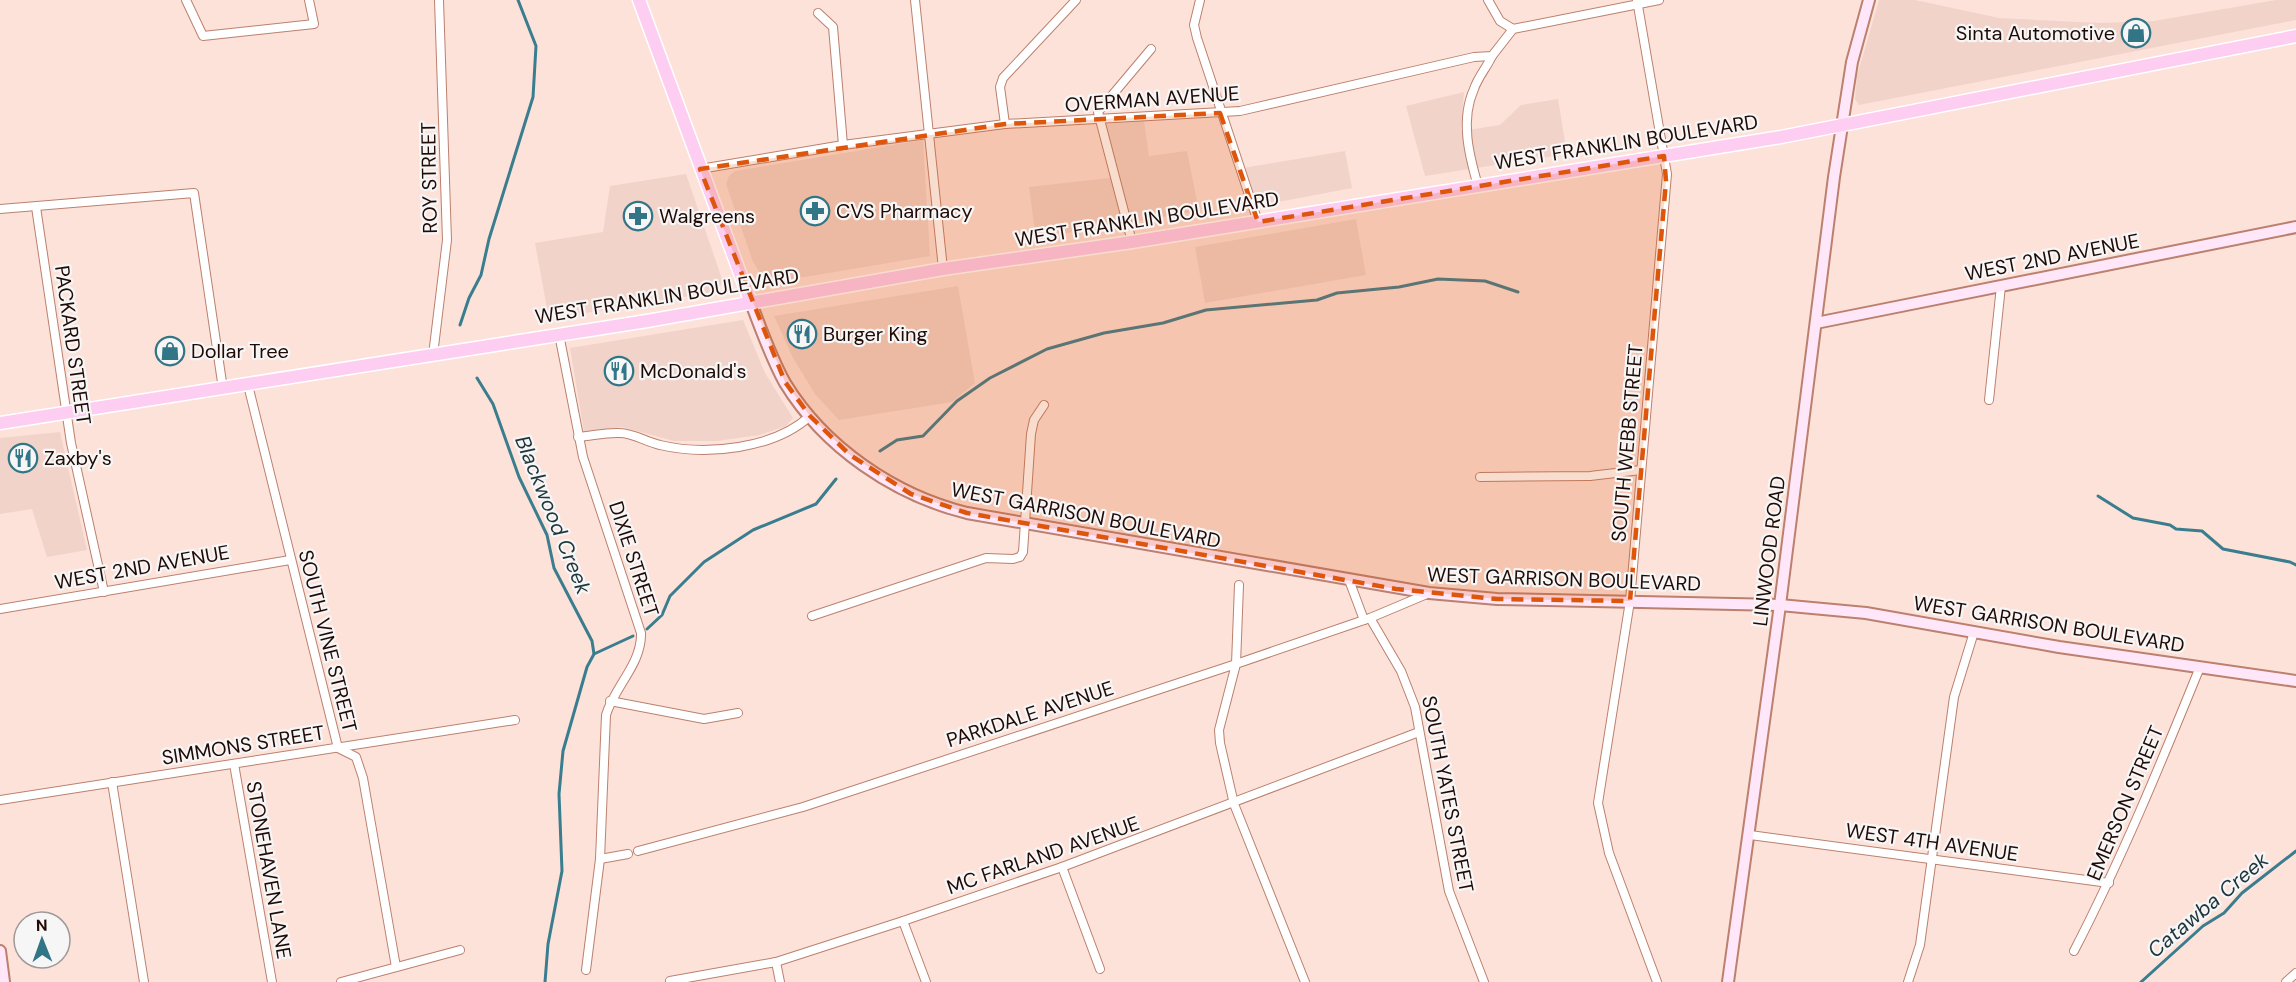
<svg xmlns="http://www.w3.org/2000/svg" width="2296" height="982" viewBox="0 0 2296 982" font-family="'DM Sans',sans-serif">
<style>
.built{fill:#f1d3ca}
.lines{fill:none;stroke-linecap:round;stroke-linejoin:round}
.stream{stroke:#3a7d8e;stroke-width:3}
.street-casing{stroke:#bb806e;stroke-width:10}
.secondary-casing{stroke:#bb806e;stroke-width:14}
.primary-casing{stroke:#fff;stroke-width:15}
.street{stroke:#fff;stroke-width:8}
.secondary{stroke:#ffe6f8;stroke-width:10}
.primary{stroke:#fecdf2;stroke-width:12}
.marked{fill:#de550c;fill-opacity:0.2;stroke:#de550c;stroke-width:4.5;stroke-dasharray:12 8;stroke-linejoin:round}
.labels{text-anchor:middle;stroke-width:4.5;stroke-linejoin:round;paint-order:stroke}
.poi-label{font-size:20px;fill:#200a05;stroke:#f6f6f6;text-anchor:start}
.street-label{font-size:20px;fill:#200a05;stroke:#f6f6f6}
.water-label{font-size:21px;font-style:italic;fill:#1e353c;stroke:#f6f6f6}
</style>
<rect width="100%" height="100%" fill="#fde2da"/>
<!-- built -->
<g class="built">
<path d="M1879,0H1915L1999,18L2100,23L2154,21L2276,0H2296V20L1859,105L1855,99L1857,76Z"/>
<path d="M1464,92L1461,131L1500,125L1521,105L1558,99L1567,154L1425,176L1406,106Z"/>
<path d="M1144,121L1149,156L1187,151L1199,211L1036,238L1029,187L1118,177L1106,124Z"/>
<path d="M923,140L930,256L781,281L760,273L753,262L726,184L729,176L735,171Z"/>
<path d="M1345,151L1352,188L1257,206L1243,168Z"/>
<path d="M686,174L723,282L714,292L549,319L535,243L603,232L610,186Z"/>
<path d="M1356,219L1366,275L1205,303L1195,247Z"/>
<path d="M958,286L975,383L952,402L839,420L815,394L793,358L774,316Z"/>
<path d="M743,320L765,373L793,418L786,426L760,435L717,441H674L622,427L584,432L570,348Z"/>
<path d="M60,432L87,550L47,557L32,509L0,514V438Z"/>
</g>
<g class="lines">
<!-- stream -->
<g class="stream">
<path d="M460,325L469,298L481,275L489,239L533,97L536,46L518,0"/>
<path d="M477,378L493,404L519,477L547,535L554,568L592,641L594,654L587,667L563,751L559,794L562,871L548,944L545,982"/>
<path d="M880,451L897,440L923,436L957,401L990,378L1047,349L1104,333L1163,323L1206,310L1317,300L1337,293L1399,287L1438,279L1485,281L1518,292"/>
<path d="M2098,496L2133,518L2170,525L2176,529L2202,531L2223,549L2290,562L2296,565"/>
<path d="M647,629L662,615L670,596L704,562L753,530L816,504L836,479"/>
<path d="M594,654L633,636"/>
<path d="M2141,982L2203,926L2224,913L2242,893L2296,851"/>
</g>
<!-- street casing -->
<g class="street-casing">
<g id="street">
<path d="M186,0L203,36L314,24L309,0"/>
<path d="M915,0L943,269"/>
<path d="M1200,0L1194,25L1197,38L1258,222"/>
<path d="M1488,0L1500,21L1513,29"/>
<path d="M1637,0L1667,174L1630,601L1598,803L1609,853L1657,982"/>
<path d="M818,13L833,27L843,145"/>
<path d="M1005,124L1000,87L1003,78L1076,0"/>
<path d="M700,169L843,145L1005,124L1240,111L1474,57L1492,56L1513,29L1659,0"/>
<path d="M1478,186C1469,155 1460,120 1474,89C1478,77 1487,67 1492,56"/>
<path d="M36,207L71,443L104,592"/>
<path d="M0,209L194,193L223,389"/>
<path d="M1132,242L1098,112L1151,49"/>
<path d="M559,334L583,457L641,633C642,664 614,687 606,715L600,859L586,970"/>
<path d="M433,355L447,240L439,0"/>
<path d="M248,385L338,748L356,757L363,778L396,967"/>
<path d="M1989,400L2001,286"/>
<path d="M578,437C592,436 606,432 620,433C633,433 646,442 660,445C706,456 774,449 810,416"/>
<path d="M1480,477L1590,476L1641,470"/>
<path d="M1349,580L1364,620"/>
<path d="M1239,585L1236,664L1219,730L1220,743L1234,804L1305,982"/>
<path d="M0,609L290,560"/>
<path d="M812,616L986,558L1013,559L1020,557L1023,552L1031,434L1034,420L1044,405"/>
<path d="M1370,618L1401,671L1415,707L1449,891L1484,982"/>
<path d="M610,701L704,719L738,713"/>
<path d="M234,764L272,982"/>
<path d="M112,782L144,982"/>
<path d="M0,800L515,720"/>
<path d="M1750,835L2109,883"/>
<path d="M638,851L803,807L1236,664L1370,618L1427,594"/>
<path d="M600,859L628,854"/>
<path d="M1062,867L1100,969"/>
<path d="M903,921L926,982"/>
<path d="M2074,951C2122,858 2161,763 2200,667"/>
<path d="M776,962L780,982"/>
<path d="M670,981L776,962L903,921L1062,867L1419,732"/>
<path d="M341,982L460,950"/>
<path d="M1908,982L1920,945L1954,697L1974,632"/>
<path d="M2286,982L2296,973"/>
</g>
</g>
<!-- secondary casing -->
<g class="secondary-casing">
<g id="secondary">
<path d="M751,303C761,329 771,358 785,383C824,447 894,495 967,513L1429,593L1497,599L1780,605L1866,613L2059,647L2296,681"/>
<path d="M1816,323L2296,227"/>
<path d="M0,951L4,982"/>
<path d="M1728,982L1780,605L1834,177L1852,62L1869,0"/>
</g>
</g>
<!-- primary casing -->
<g class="primary-casing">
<g id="primary">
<path d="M639,0L751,303"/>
<path d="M0,423L647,321L943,269L1132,242L1781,137L2296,36"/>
</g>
</g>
<!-- street -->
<use href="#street" class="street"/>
<!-- secondary -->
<use href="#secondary" class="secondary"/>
<!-- primary -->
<use href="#primary" class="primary"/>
</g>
<!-- marked area -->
<path class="marked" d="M1220,113L1258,222L1664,156L1666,181L1630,601L1497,599L1396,589L967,513L911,494L850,455L810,416L785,382L700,169L1005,124Z"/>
<!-- icons -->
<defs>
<g id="shop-ring" transform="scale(1.5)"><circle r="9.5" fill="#f6f6f6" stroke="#327586" stroke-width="1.5"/><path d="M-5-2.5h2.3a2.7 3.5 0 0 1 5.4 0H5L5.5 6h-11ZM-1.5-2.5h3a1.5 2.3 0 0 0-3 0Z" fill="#327586"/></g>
<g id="pharmacy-ring" transform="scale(1.5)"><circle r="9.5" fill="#f6f6f6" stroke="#327586" stroke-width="1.5"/><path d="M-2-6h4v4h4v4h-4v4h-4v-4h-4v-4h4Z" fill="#327586"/></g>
<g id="restaurant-ring" transform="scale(1.5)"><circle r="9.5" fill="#f6f6f6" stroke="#327586" stroke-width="1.5"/><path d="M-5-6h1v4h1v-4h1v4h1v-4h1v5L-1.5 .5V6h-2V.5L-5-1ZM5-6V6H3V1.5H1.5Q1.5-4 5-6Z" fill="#327586"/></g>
</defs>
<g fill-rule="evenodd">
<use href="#shop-ring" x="2136" y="33"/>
<use href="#pharmacy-ring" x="815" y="211"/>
<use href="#pharmacy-ring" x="638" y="216"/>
<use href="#restaurant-ring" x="802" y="334"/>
<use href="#shop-ring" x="170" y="351"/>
<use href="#restaurant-ring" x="619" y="371"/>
<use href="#restaurant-ring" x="23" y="458"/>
</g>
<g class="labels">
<!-- poi labels -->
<g class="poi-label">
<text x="2115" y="40" text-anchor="end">Sinta Automotive</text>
<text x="836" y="218">CVS Pharmacy</text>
<text x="659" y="223">Walgreens</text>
<text x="823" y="341">Burger King</text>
<text x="191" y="358">Dollar Tree</text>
<text x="640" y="378">McDonald's</text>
<text x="44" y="465">Zaxby's</text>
</g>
<!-- street labels -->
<g class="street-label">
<text transform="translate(1152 99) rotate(-4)" y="7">OVERMAN AVENUE</text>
<text transform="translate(1626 142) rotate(-9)" y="7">WEST FRANKLIN BOULEVARD</text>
<text transform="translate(429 178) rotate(-91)" y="7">ROY STREET</text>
<text transform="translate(1147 219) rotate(-9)" y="7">WEST FRANKLIN BOULEVARD</text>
<text transform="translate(2052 257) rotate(-11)" y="7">WEST 2ND AVENUE</text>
<text transform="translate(667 296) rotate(-9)" y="7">WEST FRANKLIN BOULEVARD</text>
<text transform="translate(73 345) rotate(82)" y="7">PACKARD STREET</text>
<text transform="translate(1627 443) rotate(-85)" y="7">SOUTH WEBB STREET</text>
<text transform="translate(1086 515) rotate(11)" y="7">WEST GARRISON BOULEVARD</text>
<text transform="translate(1769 551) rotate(-83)" y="7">LINWOOD ROAD</text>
<text transform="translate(634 559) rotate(72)" y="7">DIXIE STREET</text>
<text transform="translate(142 567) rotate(-10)" y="7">WEST 2ND AVENUE</text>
<text transform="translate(1564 579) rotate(2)" y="7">WEST GARRISON BOULEVARD</text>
<text transform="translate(2049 624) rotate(9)" y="7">WEST GARRISON BOULEVARD</text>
<text transform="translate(328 641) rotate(76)" y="7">SOUTH VINE STREET</text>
<text transform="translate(1030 714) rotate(-18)" y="7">PARKDALE AVENUE</text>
<text transform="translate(243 745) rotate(-9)" y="7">SIMMONS STREET</text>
<text transform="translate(1448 794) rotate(79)" y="7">SOUTH YATES STREET</text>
<text transform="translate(2125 803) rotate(-67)" y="7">EMERSON STREET</text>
<text transform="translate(1932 842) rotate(8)" y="7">WEST 4TH AVENUE</text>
<text transform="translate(1043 855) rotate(-19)" y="7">MC FARLAND AVENUE</text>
<text transform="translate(269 870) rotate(80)" y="7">STONEHAVEN LANE</text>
</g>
<!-- water labels -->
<g class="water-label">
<text transform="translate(553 515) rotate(68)" y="7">Blackwood Creek</text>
<text transform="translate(2208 905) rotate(-40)" y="7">Catawba Creek</text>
</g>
</g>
<!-- north arrow -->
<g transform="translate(42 940) rotate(359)"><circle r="28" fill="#f6f6f6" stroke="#a09896" stroke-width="1.5"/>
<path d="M0-4.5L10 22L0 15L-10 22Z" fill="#327586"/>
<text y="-9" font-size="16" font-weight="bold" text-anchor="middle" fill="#200a05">N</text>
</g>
</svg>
